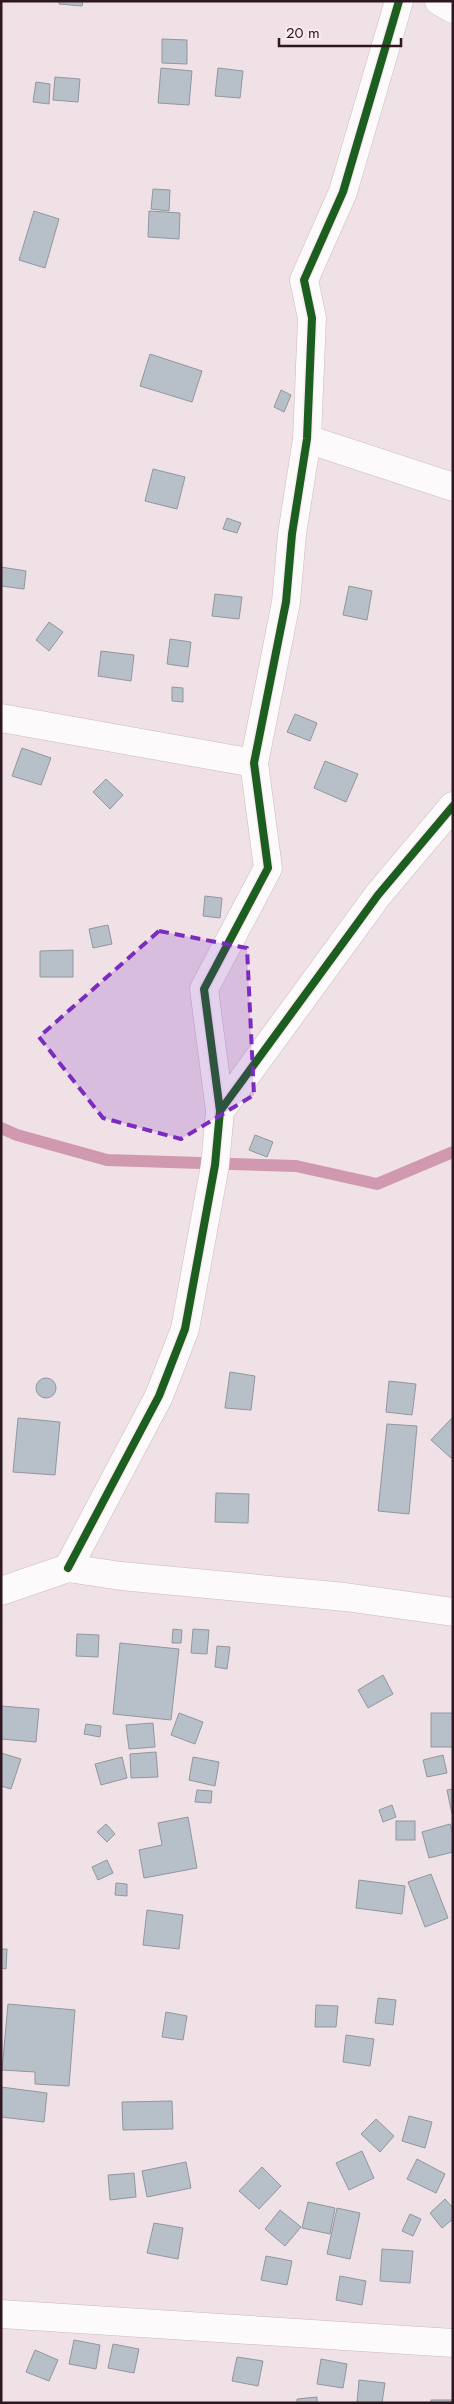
<svg xmlns="http://www.w3.org/2000/svg" width="454" height="2404" viewBox="0 0 454 2404" font-family="Jost,sans-serif">
<style>
.lines{fill:none;stroke-linecap:round;stroke-linejoin:round}
.stream{stroke:#d099af;stroke-width:12}
.building{fill:#b7bfc9;stroke:#91979f}
.minor-casing{stroke:#cbb8bf;stroke-width:29}
.minor{stroke:#fdfafb;stroke-width:28}
.cycleway-casing{stroke:#faecf1;stroke-width:11}
.cycleway{stroke:#1b5e20;stroke-width:8}
.marked{fill:#7b2cbf;fill-opacity:0.2;stroke:#7b2cbf;stroke-width:4;stroke-dasharray:10 6;stroke-linejoin:round}
</style>
<rect width="100%" height="100%" fill="#f0e1e6"/>
<g class="lines">
<!-- stream -->
<path class="stream" d="M1,1128L17,1135L107,1160L296,1166L377,1184L453,1152"/>
</g>
<!-- building -->
<g class="building">
<path d="M59,1H83L82,6L59,4Z"/>
<path d="M162,39L187,40V64L162,63Z"/>
<path d="M161,68L192,71L189,105L158,103Z"/>
<path d="M218,68L243,71L240,98L215,96Z"/>
<path d="M55,77L80,79L78,102L53,100Z"/>
<path d="M36,82L50,84L49,104L33,102Z"/>
<path d="M153,189L170,190L169,211L151,209Z"/>
<path d="M34,211L59,219L45,268L19,260Z"/>
<path d="M149,211L180,213L179,239L148,237Z"/>
<path d="M150,354L202,371L192,402L140,386Z"/>
<path d="M281,390L291,395L284,412L274,407Z"/>
<path d="M153,469L185,477L177,509L145,501Z"/>
<path d="M227,518L241,523L237,533L223,529Z"/>
<path d="M1,567L26,571L24,589L1,586Z"/>
<path d="M349,586L372,591L367,620L343,615Z"/>
<path d="M215,594L242,597L239,619L212,616Z"/>
<path d="M49,622L63,632L49,651L36,640Z"/>
<path d="M170,639L191,642L188,667L167,664Z"/>
<path d="M101,651L134,655L131,681L98,676Z"/>
<path d="M172,687L183,688V702L172,701Z"/>
<path d="M295,714L317,723L310,741L287,732Z"/>
<path d="M22,748L51,758L41,785L12,776Z"/>
<path d="M325,761L358,774L346,802L314,788Z"/>
<path d="M106,779L123,795L110,809L93,792Z"/>
<path d="M205,896L222,898L220,918L203,916Z"/>
<path d="M108,925L112,944L93,948L89,929Z"/>
<path d="M73,950V977H40V951Z"/>
<path d="M255,1135L273,1142L267,1157L249,1150Z"/>
<path d="M230,1372L255,1376L251,1410L225,1408Z"/>
<circle cx="46" cy="1388" r="10"/>
<path d="M389,1381L416,1384L412,1415L386,1412Z"/>
<path d="M18,1418L60,1422L55,1475L13,1472Z"/>
<path d="M452,1418L453,1456L451,1458L431,1440Z"/>
<path d="M387,1424L417,1426L409,1514L378,1511Z"/>
<path d="M216,1493L249,1494L248,1523L215,1522Z"/>
<path d="M173,1629L182,1630L181,1643H172Z"/>
<path d="M193,1629L209,1630L207,1654L191,1653Z"/>
<path d="M77,1634L99,1635L98,1657L76,1656Z"/>
<path d="M120,1643L179,1649L171,1720L113,1714Z"/>
<path d="M217,1646L230,1647L227,1669L215,1667Z"/>
<path d="M383,1675L393,1694L368,1708L358,1690Z"/>
<path d="M1,1706L39,1709L36,1742L1,1739Z"/>
<path d="M179,1713L203,1722L195,1744L171,1735Z"/>
<rect x="431" y="1713" width="22" height="34"/>
<path d="M153,1723L155,1747L129,1749L126,1725Z"/>
<path d="M86,1724L101,1726L100,1737L84,1734Z"/>
<path d="M156,1752L158,1777L131,1778L130,1754Z"/>
<path d="M1,1753L21,1759L11,1789L1,1786Z"/>
<path d="M443,1755L447,1773L427,1777L423,1760Z"/>
<path d="M122,1757L127,1778L101,1785L95,1764Z"/>
<path d="M193,1757L219,1762L215,1786L189,1780Z"/>
<path d="M453,1789V1813L452,1814L447,1790Z"/>
<path d="M197,1790L212,1791L211,1803L195,1802Z"/>
<path d="M392,1805L396,1817L383,1822L379,1810Z"/>
<path d="M188,1817L197,1868L144,1878L139,1850L162,1845L158,1823Z"/>
<rect x="396" y="1821" width="19" height="19"/>
<path d="M106,1824L115,1834L107,1842L97,1832Z"/>
<path d="M450,1824L453,1834V1852L429,1858L422,1832Z"/>
<path d="M107,1860L113,1873L98,1880L92,1867Z"/>
<path d="M431,1874L448,1918L425,1927L408,1882Z"/>
<path d="M359,1880L405,1886L402,1914L356,1908Z"/>
<path d="M116,1883L127,1884V1896L115,1895Z"/>
<path d="M147,1910L183,1915L179,1949L143,1945Z"/>
<path d="M1,1949H7L6,1969L1,1968Z"/>
<path d="M378,1998L396,2000L393,2025L375,2023Z"/>
<path d="M8,2004L75,2010L69,2086L35,2084V2072L2,2070Z"/>
<path d="M316,2005L338,2006L336,2027H315Z"/>
<path d="M166,2012L187,2016L183,2040L162,2037Z"/>
<path d="M346,2035L374,2039L370,2066L343,2062Z"/>
<path d="M1,2087L47,2093L44,2122L1,2117Z"/>
<path d="M172,2101L173,2129L123,2130L122,2102Z"/>
<path d="M409,2116L432,2122L425,2148L402,2141Z"/>
<path d="M376,2119L394,2136L380,2152L361,2134Z"/>
<path d="M362,2151L374,2178L349,2190L336,2163Z"/>
<path d="M417,2159L445,2174L436,2193L407,2179Z"/>
<path d="M186,2162L191,2188L147,2197L142,2171Z"/>
<path d="M262,2167L281,2186L259,2209L239,2191Z"/>
<path d="M134,2173L136,2197L110,2200L108,2175Z"/>
<path d="M445,2199L453,2208V2219L442,2228L430,2213Z"/>
<path d="M308,2202L335,2208L330,2234L302,2228Z"/>
<path d="M337,2208L360,2213L350,2259L327,2254Z"/>
<path d="M280,2210L301,2227L285,2246L265,2229Z"/>
<path d="M410,2214L421,2219L413,2236L402,2231Z"/>
<path d="M154,2223L183,2228L178,2259L147,2253Z"/>
<path d="M382,2249L413,2251L410,2283L380,2281Z"/>
<path d="M266,2256L292,2261L287,2285L261,2280Z"/>
<path d="M340,2276L366,2281L362,2305L336,2300Z"/>
<path d="M74,2340L100,2345L96,2369L69,2364Z"/>
<path d="M113,2344L139,2349L134,2373L108,2368Z"/>
<path d="M35,2350L58,2360L49,2381L26,2372Z"/>
<path d="M237,2357L263,2361L258,2386L232,2381Z"/>
<path d="M321,2359L347,2364L343,2388L317,2384Z"/>
<path d="M359,2380L385,2383L382,2403H357Z"/>
<path d="M317,2397V2403H297V2399Z"/>
<rect x="431" y="2400" width="22" height="3"/>
</g>
<g class="lines">
<!-- minor casing -->
<g class="minor-casing">
<g id="minor">
<path d="M439,1L453,9"/>
<path d="M307,439L453,487"/>
<path d="M1,718L254,763"/>
<path d="M220,1111L204,989L268,868L254,763L286,602L292,534L307,439L312,318L304,280L343,192L399,1"/>
<path d="M68,1568L159,1396L185,1329L215,1165L220,1111L378,895L453,806"/>
<path d="M1,1591L68,1568L121,1576L345,1597L453,1612"/>
<path d="M1,2314L453,2343"/>
</g>
</g>
<!-- minor -->
<use href="#minor" class="minor"/>
<!-- cycleway casing -->
<g class="cycleway-casing">
<g id="cycleway">
<path d="M220,1111L204,989L268,868L254,763L286,602L292,534L307,439L312,318L304,280L343,192L399,1"/>
<path d="M68,1568L159,1396L185,1329L215,1165L220,1111L378,895L453,806"/>
</g>
</g>
<!-- cycleway -->
<use href="#cycleway" class="cycleway"/>
</g>
<!-- marked area -->
<path class="marked" d="M159,931L247,948L254,1095L181,1139L103,1118L39,1037Z"/>
<!-- border -->
<rect width="454" height="2404" fill="none" stroke="#2e1721" stroke-width="5"/>
<!-- scale -->
<path d="M279 38v8h122v-8" fill="none" stroke="#2e1721" stroke-width="2.5"/>
<text x="286" y="38" font-size="15" fill="#2e1721" stroke="#faecf1" stroke-width="4" paint-order="stroke">20 m</text>
</svg>
